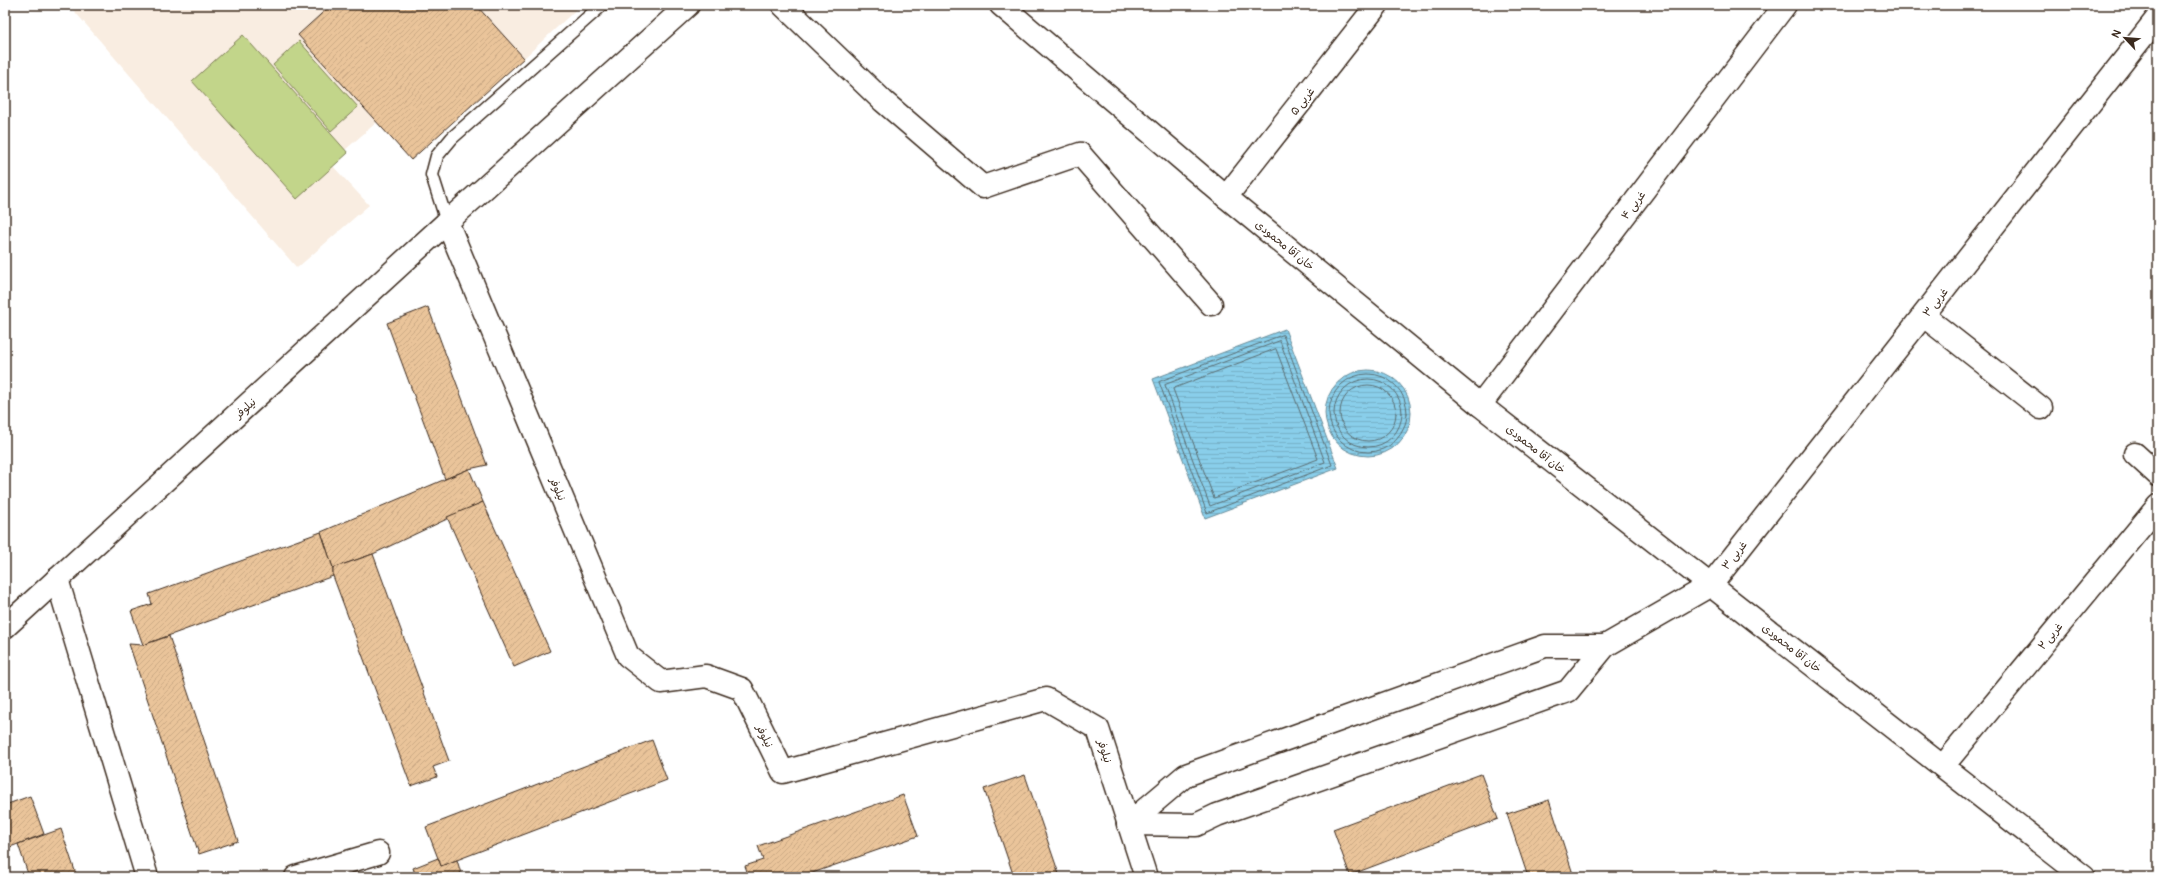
<svg xmlns="http://www.w3.org/2000/svg" width="2163" height="882" viewBox="0 0 2163 882" font-family="Pangolin,'Playpen Sans Arabic',sans-serif">
<style>
.built{fill:#f9ede1}
.garden{fill:#c2d58a;stroke:#7e8054}
.water{fill:url(#water-rules);stroke:#6a8c98}
.lines{fill:none;stroke-linecap:round;stroke-linejoin:round}
.shore{stroke:#5a6c70;stroke-width:1}
.building{fill:url(#building-hatch);stroke:#3b2a1e}
.service-casing{stroke:#3b2a1e;stroke-width:15}
.minor-casing{stroke:#3b2a1e;stroke-width:25}
.service{stroke:#fff;stroke-width:12}
.minor{stroke:#fff;stroke-width:22}
.labels{text-anchor:middle;stroke-width:4;stroke-linejoin:round;paint-order:stroke}
.street-label{font-size:11px;fill:#3b2a1e;stroke:#fff}
</style>
<defs>
<pattern id="water-rules" width="6" height="5" patternUnits="userSpaceOnUse"><rect width="6" height="5" fill="#89ceea"/><path d="M0 2.5h6" fill="none" stroke="#77b1c8"/></pattern>
<pattern id="building-hatch" width="6" height="6" patternUnits="userSpaceOnUse"><rect width="6" height="6" fill="#eac49a"/><path d="M-1 1l2-2M0 6l6-6M5 7l2-2" fill="none" stroke="#caa984"/></pattern>
</defs>
<rect width="100%" height="100%" fill="#fff"/>
<filter id="ink" filterUnits="userSpaceOnUse"><feTurbulence type="fractalNoise" baseFrequency=".025" numOctaves="2"/><feDisplacementMap in="SourceGraphic" scale="8" xChannelSelector="R" yChannelSelector="G"/><feConvolveMatrix kernelMatrix="1 2 1 2 8 2 1 2 1" color-interpolation-filters="sRGB"/></filter>
<g filter="url(#ink)">
<!-- built -->
<g class="built">
<path d="M69,5H331L298,35L377,122L330,163L369,205L297,268Z"/>
<path d="M476,5H581L524,58Z"/>
</g>
<!-- garden -->
<g class="garden">
<path d="M243,35L348,153L297,199L192,81Z"/>
<path d="M299,41L358,107L331,131L273,65Z"/>
</g>
<!-- water -->
<g class="water">
<path d="M1285,329L1338,468L1205,518L1153,379Z"/>
<circle cx="1368" cy="413" r="43"/>
</g>
<g class="lines">
<!-- shore -->
<g class="shore">
<path d="M1283,335L1332,465L1207,513L1159,382Z"/>
<path d="M1280,341L1325,462L1210,506L1165,385Z"/>
<path d="M1276,349L1318,459L1214,498L1173,389Z"/>
<circle cx="1368" cy="413" r="39"/>
<circle cx="1368" cy="413" r="34"/>
<circle cx="1368" cy="413" r="28"/>
</g>
</g>
<!-- building -->
<g class="building">
<path d="M331,5H476L524,58L411,160L298,35Z"/>
<path d="M428,307L487,465L469,469L445,479L387,323Z"/>
<path d="M469,469L483,502L373,554L333,568L321,532Z"/>
<path d="M483,502L550,651L514,667L447,517Z"/>
<path d="M321,532L333,568V576L143,645L131,611L152,604L149,594Z"/>
<path d="M373,554L449,761L433,767L437,777L411,786L333,576V568Z"/>
<path d="M169,636L238,841L199,854L129,644L143,645Z"/>
<path d="M652,740L667,780L441,866L426,827Z"/>
<path d="M1481,774L1498,819L1350,875L1333,829Z"/>
<path d="M1025,775L1060,877H1014L984,789Z"/>
<path d="M903,795L918,836L801,877H740L748,874L745,866L763,860L758,846Z"/>
<path d="M30,796L44,834L5,849V805Z"/>
<path d="M1549,800L1574,877H1528L1507,814Z"/>
<path d="M61,829L77,877H29L18,844Z"/>
<path d="M438,858L441,866L457,860L462,877H416L413,868Z"/>
</g>
<g class="lines">
<!-- service casing -->
<g class="service-casing">
<path id="service" d="M447,222L432,175L437,156L452,138L602,5"/>
</g>
<!-- minor casing -->
<g class="minor-casing">
<g id="minor">
<path d="M783,5L883,101L983,187L1080,154L1211,304"/>
<path d="M1001,5L1226,197L1480,405L2084,877"/>
<path d="M1226,197L1377,5"/>
<path d="M447,222L688,5"/>
<path d="M1924,316L2041,408"/>
<path d="M1480,405L1785,5"/>
<path d="M2135,454L2158,475"/>
<path d="M57,579L147,877"/>
<path d="M5,627L447,222L628,656L661,682L706,676L742,689L783,772L1046,699L1098,729L1146,877"/>
<path d="M1943,766L2158,506"/>
<path d="M1128,824L1196,825L1217,815L1568,691L1605,646L1711,585L2158,17"/>
<path d="M1128,824L1186,775L1545,646H1605"/>
<path d="M296,877L378,853"/>
</g>
</g>
<!-- service -->
<use href="#service" class="service"/>
<!-- minor -->
<use href="#minor" class="minor"/>
</g>
</g>
<g class="labels">
<!-- street labels -->
<g class="street-label">
<text transform="translate(1302 101) rotate(-52)" y="4">۵ غربی</text>
<text transform="translate(1633 205) rotate(-53)" y="4">۴ غربی</text>
<text transform="translate(1285 245) rotate(39)" y="4">خان آقا محمودی</text>
<text transform="translate(1935 302) rotate(-52)" y="4">۳ غربی</text>
<text transform="translate(245 408) rotate(-42)" y="4">نیلوفر</text>
<text transform="translate(1536 449) rotate(38)" y="4">خان آقا محمودی</text>
<text transform="translate(558 489) rotate(67)" y="4">نیلوفر</text>
<text transform="translate(1734 555) rotate(-52)" y="4">۳ غربی</text>
<text transform="translate(2050 636) rotate(-50)" y="4">۲ غربی</text>
<text transform="translate(1792 648) rotate(38)" y="4">خان آقا محمودی</text>
<text transform="translate(765 736) rotate(64)" y="4">نیلوفر</text>
<text transform="translate(1105 751) rotate(72)" y="4">نیلوفر</text>
</g>
</g>
<!-- margin -->
<rect width="2163" height="882" fill="none" stroke="#fff" stroke-width="20"/>
<rect x="10" y="10" width="2143" height="862" fill="none" stroke="#3b2a1e" stroke-width="1.5" filter="url(#ink)"/>
<!-- north arrow -->
<g transform="translate(2125 38) rotate(296)" stroke="#ffffff" stroke-width="3" paint-order="stroke">
<path d="M0-3L7 15L0 10L-7 15Z" fill="#3b2a1e"/>
<text y="-6" font-size="11" font-weight="bold" text-anchor="middle" fill="#3b2a1e">N</text>
</g>
</svg>
